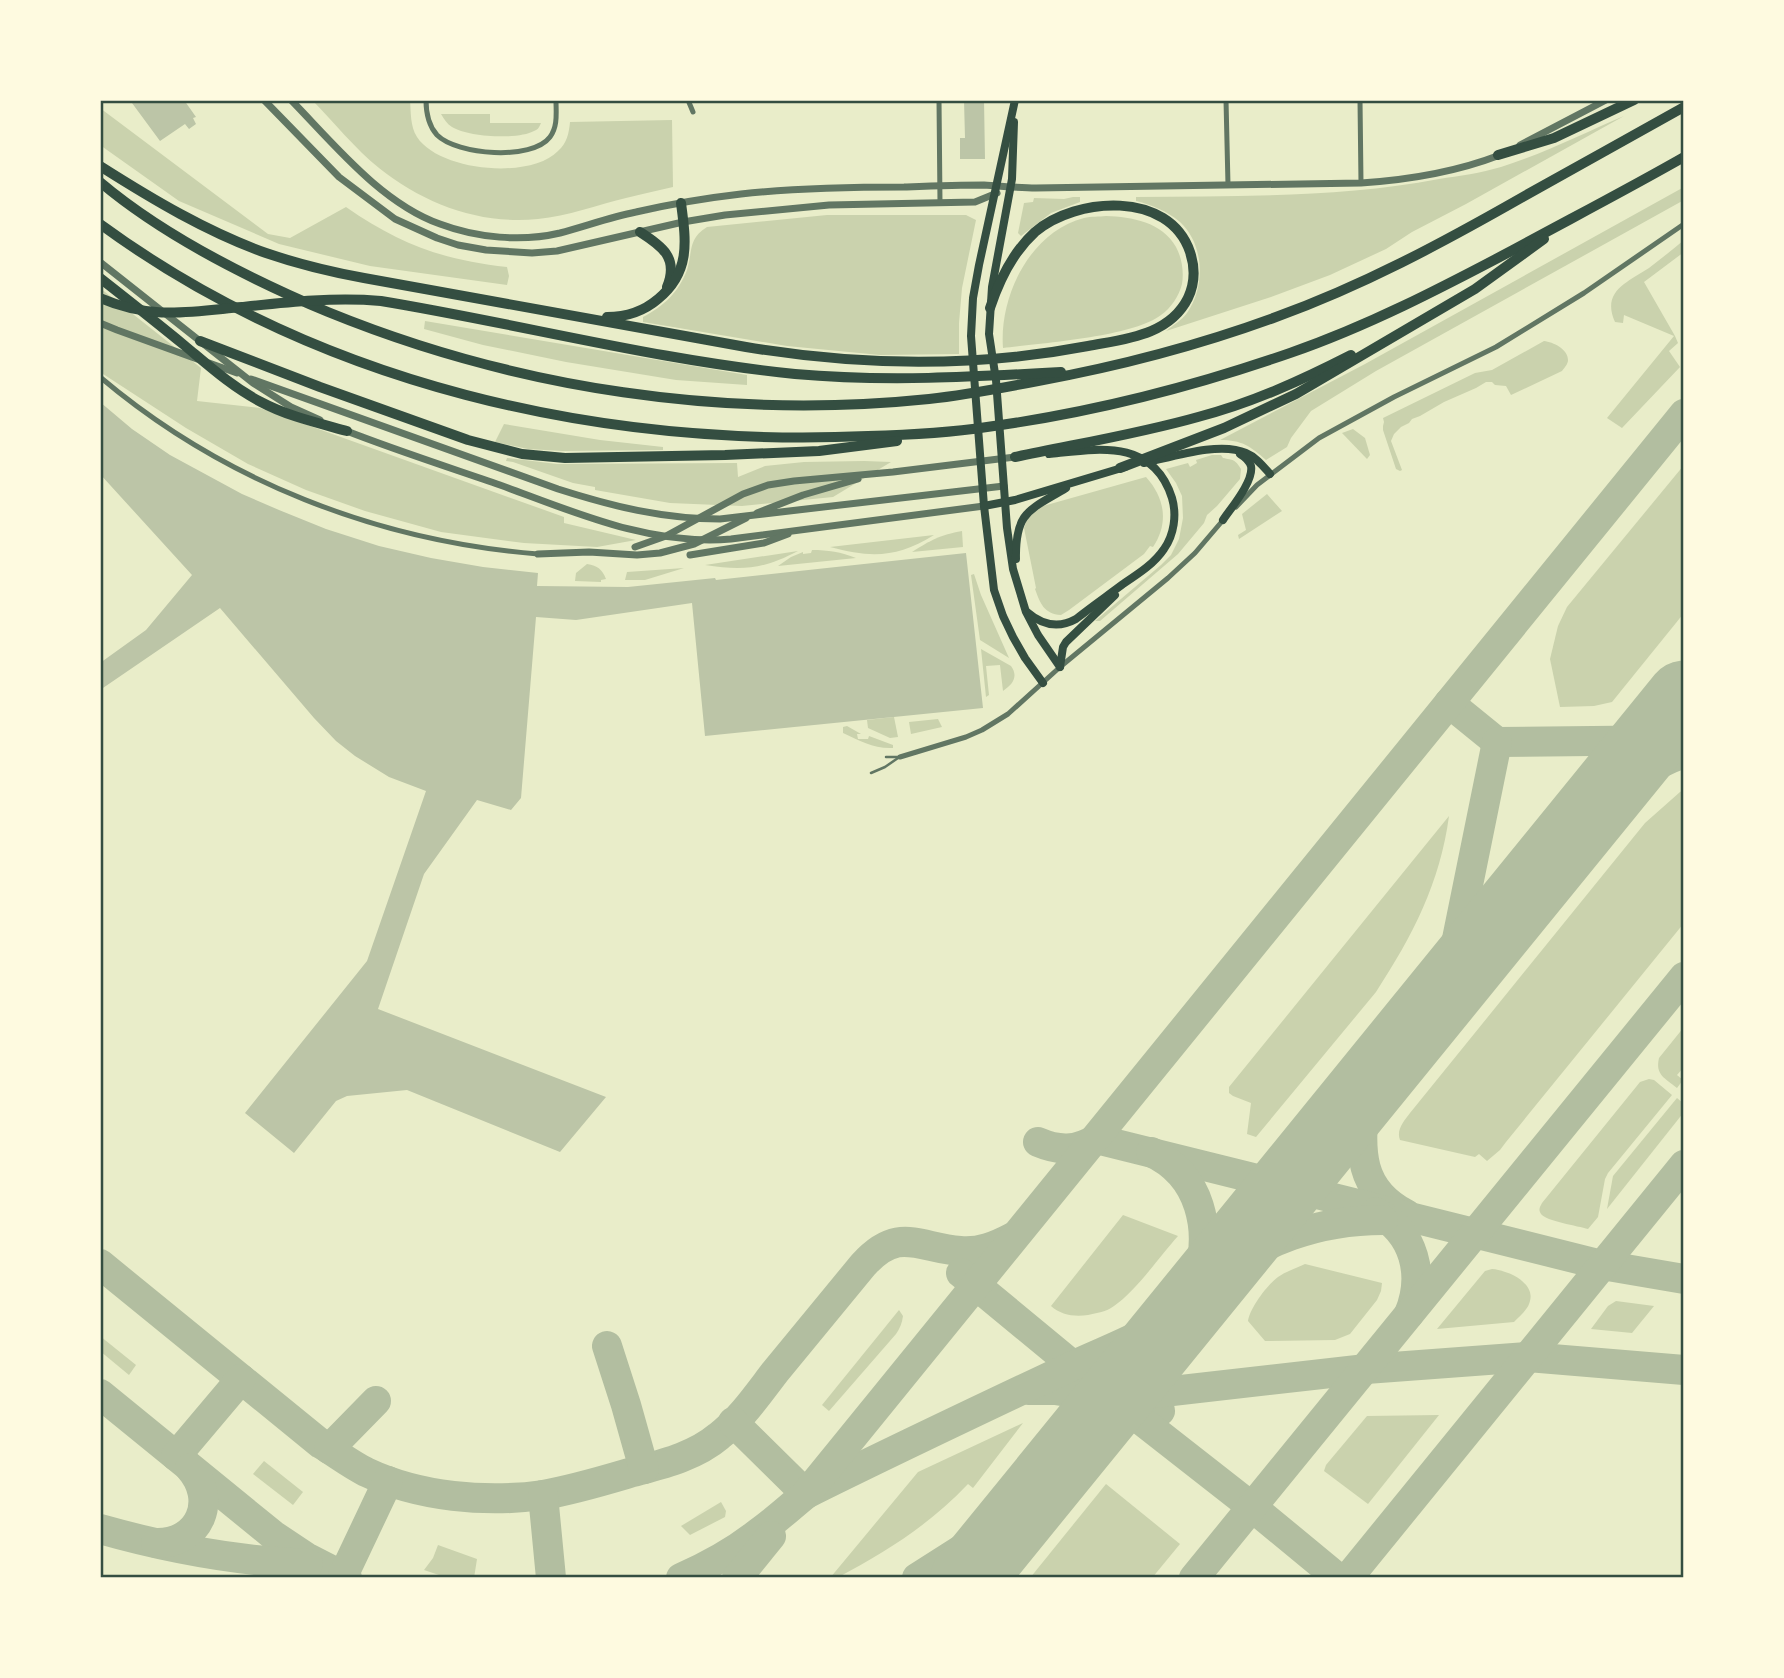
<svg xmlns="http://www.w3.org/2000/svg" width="1784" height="1678" viewBox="0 0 1784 1678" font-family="Bitter,serif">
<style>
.green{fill:#cad2ad}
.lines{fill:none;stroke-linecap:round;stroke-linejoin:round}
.taxiway{stroke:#b2bea0;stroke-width:30}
.runway{stroke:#b2bea0;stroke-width:75}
.building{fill:#bcc5a7}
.service{stroke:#617663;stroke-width:2.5}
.minor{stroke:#617663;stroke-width:5}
.tertiary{stroke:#617663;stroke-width:7}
.secondary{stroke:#344e41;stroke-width:8}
.motorway{stroke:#344e41;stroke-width:10}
.neatline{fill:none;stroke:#344e41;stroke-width:2.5}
</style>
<rect width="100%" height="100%" fill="#e9edc9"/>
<!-- green -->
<g class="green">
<path d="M312,100H410C411,112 410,126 417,137C439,171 530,180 558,151C567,143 569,133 570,122L672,120L673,187C657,191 641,194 626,198C597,205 568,216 538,219C480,225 424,204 379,168C356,150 333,121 312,100Z"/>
<path d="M100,108L268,234L290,238L346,207C399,244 443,260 507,267L509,276L507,285L370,266L279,244L179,201L100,145Z"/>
<path d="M441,114H490V123H541C539,127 539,129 534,131C518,140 468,137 452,127C447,124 444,119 441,114Z"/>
<path d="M1624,116L1466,204L1412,232L1386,249L1330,275L1271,297L1166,331C1173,325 1182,320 1187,313C1206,286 1204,244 1180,222C1167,211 1152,205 1136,201V197C1237,196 1339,198 1439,179C1459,176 1481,173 1501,167C1543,154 1584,133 1624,116Z"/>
<path d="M1684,187V200L1376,371L1311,411L1291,438L1287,447L1266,460C1250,446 1242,440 1220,440L1365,364Z"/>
<path d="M1073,197H1080V202L1051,213L1021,236L1018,233L1024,203L1033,202L1034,198L1064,199Z"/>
<path d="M827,215H966L976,220L962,288L959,323V354L880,355L787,346L643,322V317C664,306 678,293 687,270C693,250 688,239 707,227Z"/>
<path d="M1106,216C1132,217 1162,222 1176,247C1182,258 1184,272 1182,284C1179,296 1171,308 1161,315C1133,337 1041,343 1003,348C999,296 1030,232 1084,218C1091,216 1099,217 1106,216Z"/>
<path d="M1684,240V252L1644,282L1675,336L1678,343L1669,351L1680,367L1622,428L1607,418L1674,336L1624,315L1623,323L1615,322C1601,291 1628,282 1649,268C1661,259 1673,249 1684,240Z"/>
<path d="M100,288L201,368L197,401L260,408L564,517V523L636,540L597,547L524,543L441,532L365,511L306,490L248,464L186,428L100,372Z"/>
<path d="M425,321L747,375V385L676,380L566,362L483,345L424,329Z"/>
<path d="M1544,341C1553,342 1568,349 1568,360C1568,364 1565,367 1562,371L1511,395L1506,386L1495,385L1492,382H1486L1476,388L1444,402L1420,416L1412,419L1409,423L1401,427L1394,434L1391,441L1402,470L1400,471L1396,469L1383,430V426L1384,422L1383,418L1475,373L1492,370Z"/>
<path d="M504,424L600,440L663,447V450L562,451L528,449L495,442Z"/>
<path d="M1353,429L1365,438L1370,455L1367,459L1342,433Z"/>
<path d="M1212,455H1221L1223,458C1233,460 1235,459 1241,469L1240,479L1217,506L1207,515L1204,523L1178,554L1100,621H1095L1161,565L1171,555L1179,539L1183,518L1182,496L1176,483L1166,469L1188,463L1190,467L1197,463L1196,460Z"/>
<path d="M507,458L557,464L737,463L738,477L765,466L804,462L864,461L891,462L833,497L742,506L670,503L595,490V487L573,483L513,462L506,461Z"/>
<path d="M1684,465V613L1612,702L1594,706L1560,707L1550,659L1558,626L1567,607Z"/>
<path d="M1146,477C1165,498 1169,523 1153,547L1150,546L1144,554L1069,610L1061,615C1044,614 1040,603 1035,589L1036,588L1024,528L1028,517L1036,508Z"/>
<path d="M1267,494L1282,511L1239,539L1238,535L1246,530L1242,514Z"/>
<path d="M962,531L963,547L912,552C931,540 940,535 962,531Z"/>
<path d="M934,535C897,558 871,558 830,547Z"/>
<path d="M812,550C828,550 841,552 856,558L778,566L791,557L803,552V554L811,553Z"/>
<path d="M798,551C764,569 743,571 705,565Z"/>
<path d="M587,564C598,566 602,569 606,579L601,580V582L575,581L576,573Z"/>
<path d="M684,568L645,580H625L627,572Z"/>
<path d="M974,574L981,595L1009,658L980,640L971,575Z"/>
<path d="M981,649L1011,666C1019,677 1012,685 1003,691L1000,665L986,666L989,695L986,697Z"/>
<path d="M894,717L898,737L890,738L868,728L867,720Z"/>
<path d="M938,719L942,727L911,734L909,722Z"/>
<path d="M847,726L861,734H857L858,739H868L869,736L893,745V748C874,749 860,741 843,733V727Z"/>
<path d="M1684,790V923L1506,1142L1500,1150L1487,1161L1479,1154L1475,1157L1400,1140C1396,1130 1404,1121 1410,1113L1645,823L1680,792Z"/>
<path d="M1449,816C1440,883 1413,935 1376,992L1256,1137L1247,1134L1251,1103L1233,1096L1229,1093V1087Z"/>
<path d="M1684,1027V1067L1677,1075L1683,1080L1677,1088C1665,1078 1655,1075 1659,1058Z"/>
<path d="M1649,1079L1654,1080L1672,1095L1608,1173L1605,1179L1598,1217L1588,1229C1578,1226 1546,1221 1541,1214C1538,1209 1540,1207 1542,1203L1636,1087L1640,1082Z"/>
<path d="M1677,1098L1684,1104V1112L1607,1209L1613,1176Z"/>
<path d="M1123,1215L1178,1236C1160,1256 1135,1292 1114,1306C1106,1312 1097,1313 1088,1315C1074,1317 1061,1315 1051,1306Z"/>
<path d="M1305,1264L1382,1283L1381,1291L1377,1300L1350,1334L1335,1340L1265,1341L1248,1321C1250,1308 1267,1285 1278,1277C1285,1272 1296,1268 1305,1264Z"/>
<path d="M1492,1269C1507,1270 1538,1283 1529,1304C1527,1310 1519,1317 1514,1322L1437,1329L1485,1271Z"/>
<path d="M1616,1301L1654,1306L1632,1333L1591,1329L1608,1306Z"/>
<path d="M899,1310L903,1316C902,1323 900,1328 896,1334L829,1411L822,1405Z"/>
<path d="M100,1336L136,1365L129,1375L100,1351Z"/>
<path d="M1439,1415L1368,1504L1324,1471L1326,1465L1367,1416Z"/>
<path d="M1023,1423L973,1488L968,1484C928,1526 887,1551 837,1578H830L918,1472Z"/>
<path d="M264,1461L303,1492L293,1505L253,1474Z"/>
<path d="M1106,1484L1180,1544L1152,1578H1030Z"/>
<path d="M721,1502L726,1511L725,1517L690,1535L681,1526Z"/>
<path d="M438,1545L477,1559L474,1578H448L424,1570L433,1558Z"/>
</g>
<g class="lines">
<!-- taxiway -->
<g class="taxiway">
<path d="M1449,703L1497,742L1684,740"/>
<path d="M1588,816C1617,789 1647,766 1684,753"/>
<path d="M1412,1031L1443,976L1456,944L1497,742"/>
<path d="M1365,1091C1362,1141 1352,1186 1406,1214"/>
<path d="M1038,1142C1059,1151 1076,1151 1096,1139L1602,1265L1684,1279"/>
<path d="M1376,1212C1415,1233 1425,1275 1409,1314"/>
<path d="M100,1264L321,1444C336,1453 350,1464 366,1472C419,1497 486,1503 543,1495C572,1490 599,1482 626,1474C658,1465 693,1458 719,1436C741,1419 758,1394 775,1372C804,1337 833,1301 863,1265C898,1226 917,1247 960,1251C979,1253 996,1246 1013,1237"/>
<path d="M961,1273L1087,1377"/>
<path d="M1209,1281C1262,1241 1317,1220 1383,1220"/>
<path d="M607,1346L626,1405L644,1469"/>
<path d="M1152,1352L1156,1393L1160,1411"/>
<path d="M1028,1390H1055L1114,1399L1252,1507L1338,1578"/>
<path d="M100,1394L273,1535L306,1557L347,1578"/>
<path d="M733,1422L806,1494C898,1448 992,1404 1085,1360C1114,1347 1144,1335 1172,1318C1176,1316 1182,1313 1185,1309C1191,1303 1194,1289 1197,1280C1213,1230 1201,1175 1151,1152"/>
<path d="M1086,1432C1105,1413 1118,1400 1146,1394L1366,1369L1528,1357L1684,1370"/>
<path d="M329,1449L376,1401"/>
<path d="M176,1456L241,1379"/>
<path d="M543,1495L551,1578"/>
<path d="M100,1529C167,1548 237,1561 308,1564"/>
<path d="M156,1543C200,1544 218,1500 190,1468"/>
<path d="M343,1576L388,1481"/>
<path d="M681,1578C708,1566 734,1552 758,1533C775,1521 790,1507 806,1494L1684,414"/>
<path d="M737,1578L771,1536"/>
<path d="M917,1578L989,1532L1034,1497"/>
<path d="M1194,1578L1684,977"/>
<path d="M1348,1578L1684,1165"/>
</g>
<!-- runway -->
<path class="runway" d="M968,1578L1684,698"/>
</g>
<!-- building -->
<g class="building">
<path d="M137,100H184L196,117L193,118L196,124L189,129L185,124L160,141L132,103Z"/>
<path d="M964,100H984L985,159H960V138H965Z"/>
<path d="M100,402L132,429L170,455L242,494L279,510L326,529L379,546L431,558L483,567L538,573L537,586L628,587L715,578L716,580L966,553L983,708L705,736L692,603L576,620L536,617L521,798L511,810L477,800L424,874L378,1009L606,1097L560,1152L407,1090L347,1096L336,1101L294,1153L245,1113L367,961L426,791L389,777L355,756L336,741L314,718L220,608L100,690V663L146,630L192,575L100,474Z"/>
</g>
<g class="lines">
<!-- service -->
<g class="service">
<path d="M886,757H900"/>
<path d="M871,773L885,767L898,758"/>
</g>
<!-- minor -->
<g class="minor">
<path d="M426,100C426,113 428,125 437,135C457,155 532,161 550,137C558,126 556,113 556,100"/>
<path d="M688,100L693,112"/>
<path d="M939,100L940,203"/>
<path d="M1226,100L1228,185"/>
<path d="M1360,100L1361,183"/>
<path d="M100,377C223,481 377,541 538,554"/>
<path d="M1236,507L1257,485L1319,438L1394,397L1496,347L1584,293L1684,224"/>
<path d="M900,757L966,737L982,730L1008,714L1060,667L1168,578L1195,553L1224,519"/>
</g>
<!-- tertiary -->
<g class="tertiary">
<path d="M264,100L339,177L395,219L437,238L458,245L486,250L532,253L557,251L683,222L725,215L829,205L975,202L997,193"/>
<path d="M291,100C334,144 381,203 440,224C477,238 522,242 560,233C586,226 611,217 636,212C671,204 706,198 741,194C795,188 850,187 904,187C931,186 957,185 984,185C1001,186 1019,188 1036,188L1361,183C1407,180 1456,172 1500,155"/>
<path d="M1520,145L1606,100"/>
<path d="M100,262L253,383L291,407L320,420"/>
<path d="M100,323L117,330L197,359"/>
<path d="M209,363L237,373"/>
<path d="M251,379L558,489C611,506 663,519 720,519L1004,486"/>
<path d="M344,430C395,450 448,467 500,485C574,512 650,546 731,539L984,506"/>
<path d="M757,513L803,495L858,479"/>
<path d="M635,547L666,536L743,494L768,485L794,481L893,472L1015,457"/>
<path d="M538,554L589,552L637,555L660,553L694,544L746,518"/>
<path d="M690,555L764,543L788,534"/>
</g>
<!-- secondary -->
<g class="secondary">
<path d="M1015,100L979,265L973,298L971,336L984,506L994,590L1003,616L1013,637L1025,658L1043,683"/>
<path d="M1014,122L1012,179L992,287L989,334L996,380L1007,528L1013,569L1026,612L1038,635L1060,667"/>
<path d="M1144,463C1172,457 1220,441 1246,453C1256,457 1263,466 1270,474"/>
<path d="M984,506L1015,500L1125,467"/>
<path d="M1223,520C1231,508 1254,481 1251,466C1249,460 1245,457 1240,454"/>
<path d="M1016,559C1015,511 1030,510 1066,488"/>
<path d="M1027,612C1042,625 1058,629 1076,619C1091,607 1107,596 1123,584C1138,574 1154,564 1164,549C1174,535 1177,515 1172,498C1153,438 1098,449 1049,454"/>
<path d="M1060,667L1063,647L1066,642L1115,595"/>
</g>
<!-- motorway -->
<g class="motorway">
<path d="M1498,155L1554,138L1634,100"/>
<path d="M100,166C152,199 207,232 266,253C298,264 331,272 364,278L746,347C860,366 973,368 1088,346C1124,339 1169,336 1188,298C1195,283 1195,267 1190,252C1169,190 1076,197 1035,232C1013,252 999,281 990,308"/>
<path d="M100,182C165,237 250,279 328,312C517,389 726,420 929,399C966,395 1002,388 1038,381C1120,366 1197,346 1276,317C1362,286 1442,243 1521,198C1575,168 1630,137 1684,107"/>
<path d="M100,224C320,385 599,448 868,436C908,435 948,433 987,427C1090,413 1192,387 1290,353C1368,326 1441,288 1513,250C1570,219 1628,189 1684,157"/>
<path d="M640,232C662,246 679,258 667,287"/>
<path d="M100,278C128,300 156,322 184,345C208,365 232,387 261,402C287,416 318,423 347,431"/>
<path d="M100,298C151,320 189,312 242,307C289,302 334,297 381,301C520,324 656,360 795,374C884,382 973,377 1061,372"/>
<path d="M607,317C626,317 644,311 658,299C691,272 686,241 681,203"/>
<path d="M200,341L320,387L468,440L522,454L565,458L725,455L819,451L897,441"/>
<path d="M1015,457C1076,444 1138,434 1198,417C1252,403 1302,380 1351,355"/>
<path d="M1120,468L1224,428L1296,394L1475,289L1544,239"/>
</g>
</g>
<!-- border -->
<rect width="1784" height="1678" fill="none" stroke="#fefae0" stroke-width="203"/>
<rect x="102" y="102" width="1580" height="1474" class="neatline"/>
</svg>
